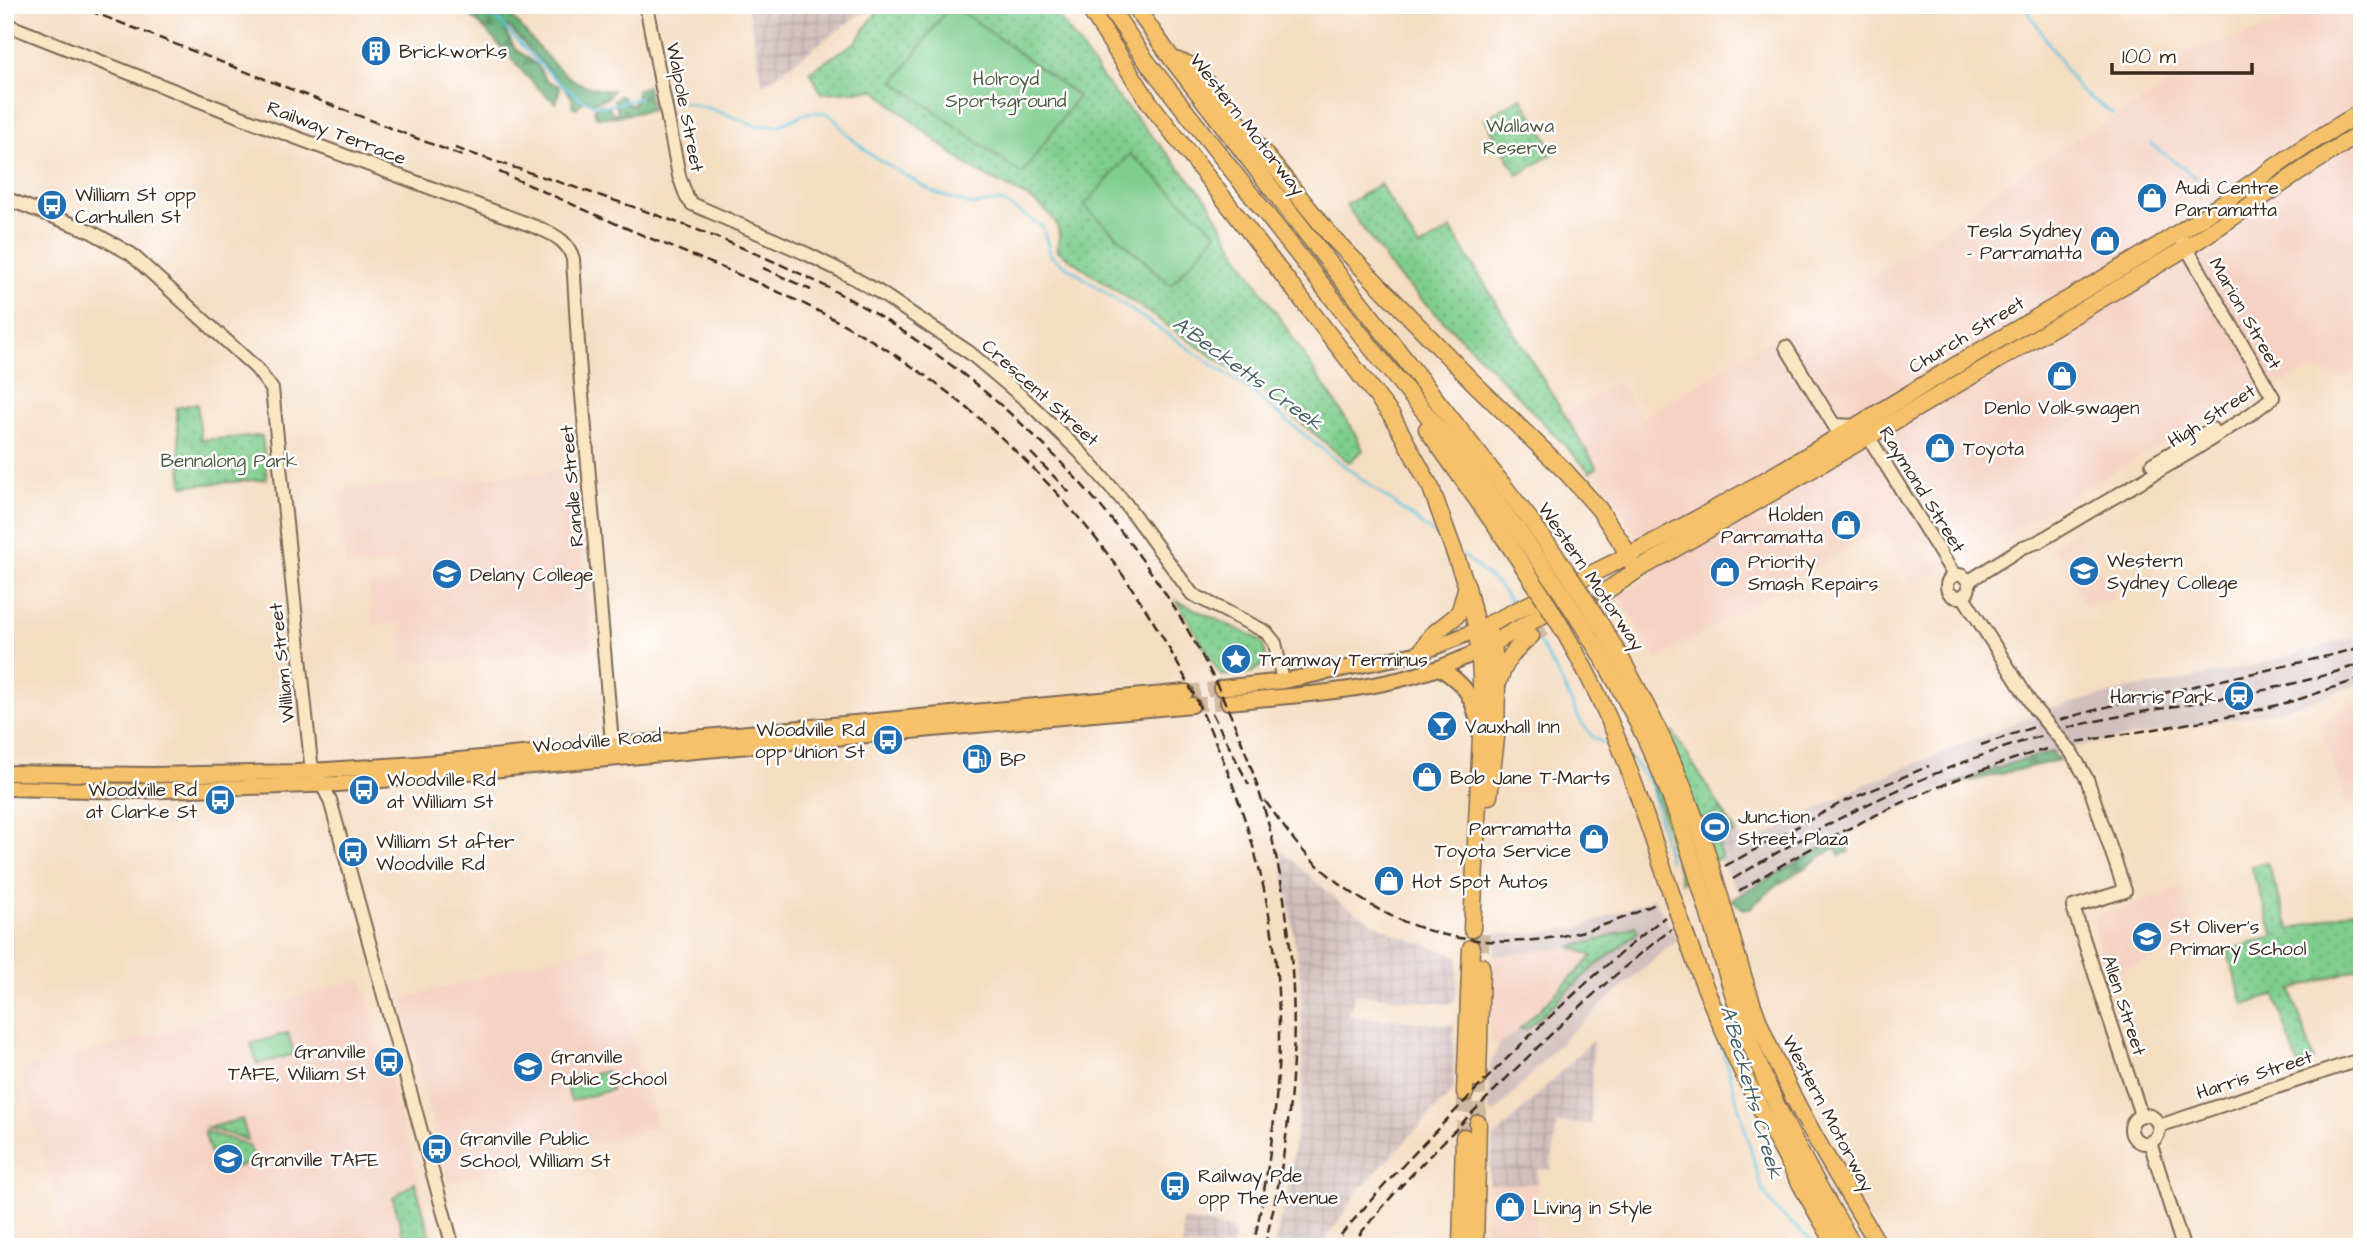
<svg xmlns="http://www.w3.org/2000/svg" width="2367" height="1252" viewBox="0 0 2367 1252" font-family="'Architects Daughter',sans-serif">
<style>
.built{fill:#f5d2c3}
.industrial{fill:url(#industrial-grid)}
.railway{fill:#d1bfbd}
.grass{fill:url(#grass-dots);stroke:#5d7c56;stroke-width:2}
.forest{fill:url(#forest-firs);stroke:#516e4c;stroke-width:2}
.garden{fill:#7fce8e;stroke:#5d7c56;stroke-width:2}
.lines{fill:none;stroke-linecap:round;stroke-linejoin:round}
.stream{stroke:#5fc2dd;stroke-width:2.5}
.primary-tunnel{stroke:#d0b9a1;stroke-width:14;stroke-dasharray:14 7;stroke-linecap:butt}
.highway-tunnel{stroke:#d0b9a1;stroke-width:16;stroke-dasharray:16 8;stroke-linecap:butt}
.secondary-casing{stroke:#7c6957;stroke-width:16}
.primary-casing{stroke:#7c6957;stroke-width:18}
.highway-casing{stroke:#7c6957;stroke-width:19}
.secondary{stroke:#fbe6c4;stroke-width:12}
.primary{stroke:#f5c16b;stroke-width:14}
.highway{stroke:#f5c16b;stroke-width:16}
.rail{stroke:#3b2a1e;stroke-width:2.5;stroke-dasharray:10 5;stroke-linecap:butt}
.secondary-bridge-casing{stroke:#7c6957;stroke-width:16;stroke-linecap:butt}
.highway-bridge-casing{stroke:#7c6957;stroke-width:19;stroke-linecap:butt}
.secondary-bridge{stroke:#fbe6c4;stroke-width:12}
.highway-bridge{stroke:#f5c16b;stroke-width:16}
.labels{text-anchor:middle;stroke-width:5;stroke-linejoin:round;paint-order:stroke}
.poi-label{font-size:19px;fill:#3b2a1e;stroke:#fff;text-anchor:start}
.park-label{font-size:19px;fill:#4f5b40;stroke:#fff}
.street-label{font-size:19px;fill:#3b2a1e;stroke:#fff}
.water-label{font-size:21px;font-style:italic;fill:#485f61;stroke:#fff}
</style>
<defs>
<pattern id="industrial-grid" width="8" height="8" patternUnits="userSpaceOnUse" patternTransform="scale(1.75)"><rect width="8" height="8" fill="#d1bfbd"/><path d="M0 4h8M4 0v8" fill="none" stroke="#b4a4a2"/></pattern>
<pattern id="grass-dots" width="8" height="8" patternUnits="userSpaceOnUse" patternTransform="scale(1.75)"><rect width="8" height="8" fill="#7fce8e"/><path d="M2 2h.1M6 6h.1" fill="none" stroke="#69a773" stroke-width="1.8" stroke-linecap="round"/></pattern>
<pattern id="forest-firs" width="22" height="20" patternUnits="userSpaceOnUse" patternTransform="scale(1.75)"><rect width="22" height="20" fill="#67b179"/><path d="M5 1l3.5 6h-7zM16 11l3.5 6h-7z" fill="#569063"/></pattern>
</defs>
<rect width="100%" height="100%" fill="#fff"/>
<filter id="ink" filterUnits="userSpaceOnUse"><feTurbulence type="fractalNoise" baseFrequency=".0143" numOctaves="2"/><feDisplacementMap in="SourceGraphic" scale="14" xChannelSelector="R" yChannelSelector="G"/><feConvolveMatrix kernelMatrix="1 2 1 2 8 2 1 2 1" color-interpolation-filters="sRGB"/></filter>
<filter id="wash" filterUnits="userSpaceOnUse"><feTurbulence type="fractalNoise" baseFrequency=".00686" numOctaves="4" result="noise"/><feDisplacementMap in="SourceGraphic" scale="28" xChannelSelector="R" yChannelSelector="G"/><feGaussianBlur stdDeviation="1.57" result="paint"/><feColorMatrix in="noise" values="0 0 0 0 0 0 0 0 0 0 0 0 0 0 0 0 0 1.4 0 .05"/><feComposite in="paint" operator="in"/></filter>
<g filter="url(#wash)">
<rect width="100%" height="100%" fill="#f5ddc2"/>
<!-- built -->
<g class="built">
<path d="M2313,5H2362V364L2339,378L2309,369L2278,386L2254,391L1914,586L1881,528L1657,660L1619,596L1655,575L1635,536L1564,413L1617,382L1642,418L1915,251L2031,166L2168,86L2184,51L2276,27L2299,9Z"/>
<path d="M574,470L591,647L403,664L400,623L373,626L369,585L399,582L398,564L346,567L338,490Z"/>
<path d="M2076,531L2116,596L2087,607L2052,546Z"/>
<path d="M2362,700V803L2347,806L2320,723Z"/>
<path d="M2181,889L2199,944L2109,974L2094,930V922L2097,917L2102,913Z"/>
<path d="M605,944L656,1127L449,1182L399,999Z"/>
<path d="M1571,947L1582,953H1591L1594,955L1520,1029L1500,1043H1490L1494,956Z"/>
<path d="M362,979L437,1247H69L20,1070Z"/>
<path d="M1537,1183L1534,1247H1485L1489,1184Z"/>
</g>
<!-- industrial -->
<g class="industrial">
<path d="M747,5H872L763,85Z"/>
<path d="M1736,832L1746,846L1720,860L1718,841Z"/>
<path d="M1281,850L1340,903L1394,934L1458,956L1456,999L1448,1004L1354,994L1349,1016L1454,1025V1090L1359,1190L1321,1247H1273L1287,1198L1303,1086L1301,981Z"/>
<path d="M1593,1040L1591,1124L1557,1123L1551,1169H1538L1537,1183L1489,1184L1493,1139Z"/>
<path d="M1183,1219L1231,1229L1234,1235L1231,1247H1183Z"/>
</g>
<!-- railway -->
<g class="railway">
<path d="M2362,635V682L2317,699L2272,712L2080,746L2012,763L1949,786L1842,836L1740,895L1720,860L1861,786L2051,708L2134,688L2160,685L2252,666Z"/>
<path d="M1654,898L1677,939L1567,1036L1495,1113L1489,1112V1068L1500,1043L1520,1029H1527L1587,973L1637,932L1634,926L1603,939L1571,947L1494,956L1495,933L1531,934L1578,928Z"/>
</g>
<!-- grass -->
<g class="grass">
<path d="M885,5H1050L1110,88L1207,199L1242,261L1352,428L1363,450L1349,462L1256,386L1057,250C1059,239 1061,230 1054,220C1035,194 997,185 972,168C938,145 907,116 875,90L821,93L810,71L856,42L871,20Z"/>
<path d="M1521,97L1555,152L1518,175L1485,119Z"/>
<path d="M1380,184L1419,248L1451,229L1597,468L1590,472L1495,372L1396,274L1346,205Z"/>
<path d="M197,403L201,440L262,436L267,479L183,486L176,408Z"/>
<path d="M1177,601L1257,638L1263,645L1267,661L1251,673L1221,676Z"/>
<path d="M1673,732L1736,832L1718,841L1721,857L1681,882L1661,809L1641,752Z"/>
<path d="M2267,862L2290,930L2362,907V967L2291,990L2314,1060L2298,1065L2275,995L2244,1005L2227,951L2274,936L2251,866Z"/>
<path d="M1635,926L1638,932L1587,973L1527,1029H1520L1593,956L1571,947L1603,939Z"/>
<path d="M242,1119L248,1140L207,1128Z"/>
<path d="M204,1131L249,1145L254,1162L216,1173Z"/>
<path d="M415,1182L430,1236L405,1243L393,1198Z"/>
</g>
<!-- forest -->
<g class="forest">
<path d="M465,5H474L479,9L480,5H500C535,36 560,93 613,90L608,98L591,103L586,99L576,108L572,106L573,99L565,88L508,26L505,30L515,49L537,65L546,80L560,87L556,103C521,77 498,37 464,10Z"/>
<path d="M647,86L652,110L612,117H596L594,109L600,104L609,107L612,113L616,114L618,110L614,100L619,96L623,97L626,104L632,105L636,101L637,90Z"/>
<path d="M2052,752L2059,760L1949,786L2012,763Z"/>
<path d="M1842,836L1849,852L1839,855L1836,847L1772,889L1750,908L1744,909L1732,900Z"/>
</g>
<!-- garden -->
<g class="garden">
<path d="M950,5H953L1078,96L1022,174L895,82Z"/>
<path d="M1130,154L1217,233L1171,285L1084,206Z"/>
<path d="M1720,810L1732,832L1710,843L1699,822Z"/>
<path d="M288,1033L294,1054L257,1064L251,1044Z"/>
<path d="M606,1071L611,1090L571,1101L565,1082Z"/>
</g>
<g class="lines">
<!-- stream -->
<g class="stream">
<path d="M483,5C507,28 567,100 596,105C609,108 626,101 639,98"/>
<path d="M2024,5L2079,90L2113,114"/>
<path d="M683,102L711,109L758,126L780,125L809,112L825,113L831,115L849,136L871,155L935,193L972,205L1001,201L1042,226L1051,256L1246,387L1317,445L1441,539"/>
<path d="M2150,143L2196,178"/>
<path d="M1464,556L1498,585L1513,605"/>
<path d="M1537,639L1559,676L1580,721L1592,736L1613,749"/>
<path d="M1631,759L1651,784L1669,860"/>
<path d="M1721,1044L1762,1189L1776,1210L1819,1247"/>
</g>
</g>
</g>
<g filter="url(#ink)">
<g class="lines">
<!-- primary-tunnel -->
<g class="primary-tunnel">
<path d="M1186,692L1221,688"/>
<path d="M1192,705L1228,702"/>
</g>
<!-- highway-tunnel -->
<g class="highway-tunnel">
<path d="M1531,636L1581,607"/>
<path d="M1481,950L1482,931"/>
<path d="M1478,1079V1123"/>
<path d="M1464,1137L1465,1093"/>
</g>
<!-- secondary casing -->
<g class="secondary-casing">
<g id="secondary">
<path d="M646,5L679,176L687,198L692,204L807,254L841,271L879,292L970,353L1027,401L1080,452L1125,503L1192,594L1266,632L1275,643L1283,681"/>
<path d="M5,24L241,117L541,229C557,236 568,242 573,259L579,360L613,754"/>
<path d="M5,198L90,231L131,254L256,368L272,389L311,763L330,800L453,1247"/>
<path d="M2182,240L2273,397"/>
<path d="M1786,347L1837,430"/>
<path d="M1834,425L1857,426L1868,436L1954,575"/>
<path d="M2152,464L2212,429"/>
<circle cx="1958" cy="586" r="11"/>
<path d="M1969,581L2023,547L2038,542L2197,448L2251,414L2273,397"/>
<path d="M1963,596L2034,708"/>
<path d="M2071,752L2087,779L2125,891L2073,907L2141,1115"/>
<circle cx="2145" cy="1129" r="14"/>
<path d="M2159,1126L2362,1059"/>
<path d="M2150,1142L2183,1247"/>
</g>
</g>
<!-- primary casing -->
<g class="primary-casing">
<g id="primary">
<path d="M1440,668C1462,683 1471,692 1477,718"/>
<path d="M1221,688L1283,681L1420,653L1477,630"/>
<path d="M1228,702C1320,692 1410,691 1493,643L1491,635L1481,628"/>
<path d="M5,773L151,775L297,772L416,764L1186,692"/>
<path d="M5,788L136,791L338,784L1192,705"/>
</g>
</g>
<!-- highway casing -->
<g class="highway-casing">
<g id="highway">
<path d="M1087,5L1149,102L1392,416L1431,488L1467,587L1477,630L1481,674V736L1472,929"/>
<path d="M1108,5L1147,62L1381,360L1454,447L1519,532"/>
<path d="M1134,5L1172,59L1278,197L1531,521"/>
<path d="M1172,59L1193,66L1332,237L1473,382L1566,472L1599,509L1621,542L1632,563"/>
<path d="M1427,429L1507,542"/>
<path d="M1583,578C1709,517 1829,443 1948,370C2020,326 2095,285 2167,240C2233,199 2293,150 2362,112"/>
<path d="M1603,593L1636,571C1819,466 2003,359 2184,249C2244,212 2300,168 2362,133"/>
<path d="M1477,630L1534,602"/>
<path d="M1420,653L1432,635L1456,616L1460,610L1466,589"/>
<path d="M1498,683C1504,663 1514,648 1531,636"/>
<path d="M1489,796L1496,738L1497,685L1493,643L1543,615"/>
<path d="M1478,1079L1481,966"/>
<path d="M1465,1093L1471,948"/>
<path d="M1461,1247L1464,1137"/>
<path d="M1475,1247L1478,1123"/>
</g>
</g>
<!-- secondary -->
<use href="#secondary" class="secondary"/>
<!-- primary -->
<use href="#primary" class="primary"/>
<!-- highway -->
<use href="#highway" class="highway"/>
<!-- rail -->
<g class="rail">
<path d="M75,5L462,156"/>
<path d="M455,148C594,195 738,234 865,308C1066,425 1227,627 1276,856C1304,986 1298,1119 1264,1247"/>
<path d="M499,172C548,193 597,216 647,237C735,273 825,307 904,361C969,404 1028,459 1079,518C1180,637 1266,820 1277,977C1284,1068 1272,1158 1253,1247"/>
<path d="M763,268L811,290"/>
<path d="M1031,453L1070,493"/>
<path d="M1212,713L1249,785"/>
<path d="M2060,720C2160,690 2262,674 2362,647"/>
<path d="M2067,728C2164,703 2267,698 2362,663"/>
<path d="M2077,742L2239,715L2297,700L2362,678"/>
<path d="M1981,745L2034,727"/>
<path d="M1265,801C1279,819 1291,839 1308,856C1409,956 1533,964 1657,903"/>
<path d="M1725,866L1839,804L1929,766"/>
<path d="M1733,879C1829,820 1932,768 2041,736"/>
<path d="M1739,891C1835,831 1940,779 2050,748"/>
<path d="M1331,1247C1372,1197 1416,1151 1461,1105C1526,1038 1592,974 1665,917"/>
<path d="M1350,1247C1391,1193 1439,1146 1487,1098C1546,1038 1605,980 1672,929"/>
</g>
<!-- secondary-bridge casing -->
<g class="secondary-bridge-casing">
<path id="secondary-bridge" d="M2034,708L2071,752"/>
</g>
<!-- highway-bridge casing -->
<g class="highway-bridge-casing">
<g id="highway-bridge">
<path d="M1531,521C1600,615 1657,712 1696,821C1724,897 1738,979 1772,1053C1802,1120 1842,1183 1880,1247"/>
<path d="M1519,532C1575,608 1624,686 1661,773C1696,856 1715,945 1745,1029C1773,1107 1812,1177 1854,1247"/>
<path d="M1507,542C1549,603 1588,667 1616,736C1648,815 1670,897 1701,977C1738,1071 1785,1160 1837,1247"/>
</g>
</g>
<!-- secondary-bridge -->
<use href="#secondary-bridge" class="secondary-bridge"/>
<!-- highway-bridge -->
<use href="#highway-bridge" class="highway-bridge"/>
</g>
</g>
<!-- icons -->
<defs>
<g id="building-disc" transform="scale(1.575)"><circle r="9.5" fill="#1f6fb2" stroke="#fff"/><path d="M-4-6H4V6H1V3H-1V6H-4ZM-2.5-4.3h1.7v1.8h-1.7ZM.8-4.3h1.7v1.8H.8ZM-2.5-1h1.7V.8h-1.7ZM.8-1h1.7V.8H.8Z" fill="#fff"/></g>
<g id="shop-disc" transform="scale(1.575)"><circle r="9.5" fill="#1f6fb2" stroke="#fff"/><path d="M-5-2.5h2.3a2.7 3.5 0 0 1 5.4 0H5L5.5 6h-11ZM-1.5-2.5h3a1.5 2.3 0 0 0-3 0Z" fill="#fff"/></g>
<g id="bus-disc" transform="scale(1.575)"><circle r="9.5" fill="#1f6fb2" stroke="#fff"/><path d="M-5-6H5V4H4V6H2V4H-2V6H-4V4H-5ZM-3.5-4V0h7V-4ZM-3.5 1.2v1.5H-2V1.2ZM2 1.2v1.5H3.5V1.2Z" fill="#fff"/></g>
<g id="university-disc" transform="scale(1.575)"><circle r="9.5" fill="#1f6fb2" stroke="#fff"/><path d="M0-5L7-2L0 1L-7-2ZM-4 1L0 2.5L4 1V4Q0 6-4 4Z" fill="#fff"/></g>
<g id="school-disc" transform="scale(1.575)"><circle r="9.5" fill="#1f6fb2" stroke="#fff"/><path d="M0-5L7-2L0 1L-7-2ZM-4 1L0 2.5L4 1V4Q0 6-4 4Z" fill="#fff"/></g>
<g id="sight-disc" transform="scale(1.575)"><circle r="9.5" fill="#1f6fb2" stroke="#fff"/><path d="M0-6L1.8-2.2L6-1.7L2.9 1.2L3.7 5.4L0 3.3L-3.7 5.4L-2.9 1.2L-6-1.7L-1.8-2.2Z" fill="#fff"/></g>
<g id="station-disc" transform="scale(1.575)"><circle r="9.5" fill="#1f6fb2" stroke="#fff"/><path d="M-3-6H3Q5-6 5-4V2Q5 4 3 4L4.5 6H3L1.5 4h-3L-3 6H-4.5L-3 4Q-5 4-5 2V-4Q-5-6-3-6ZM-3.5-4v3h7v-3ZM-3.5 1v1.5H-2V1ZM2 1v1.5H3.5V1Z" fill="#fff"/></g>
<g id="bar-disc" transform="scale(1.575)"><circle r="9.5" fill="#1f6fb2" stroke="#fff"/><path d="M-6-5H6L.8 .8V4.5H3.5V6h-7V4.5H-.8V.8Z" fill="#fff"/></g>
<g id="fuel-disc" transform="scale(1.575)"><circle r="9.5" fill="#1f6fb2" stroke="#fff"/><path d="M-5.5-6h7V0h2V4h1.3V-2.5L3-4.5l.8-.8L6-3V5H2.5V1h-1V6h-7ZM-4.2-4.7v3.2H.2V-4.7Z" fill="#fff"/></g>
<g id="stadium-disc" transform="scale(1.575)"><circle r="9.5" fill="#1f6fb2" stroke="#fff"/><path d="M0-5a6.5 5 0 1 0 0 10a6.5 5 0 1 0 0-10ZM-3.5-1.8h7v3.6h-7Z" fill="#fff"/></g>
</defs>
<g fill-rule="evenodd">
<use href="#building-disc" x="376" y="51"/>
<use href="#shop-disc" x="2152" y="198"/>
<use href="#bus-disc" x="52" y="205"/>
<use href="#shop-disc" x="2105" y="241"/>
<use href="#shop-disc" x="2062" y="376"/>
<use href="#shop-disc" x="1940" y="448"/>
<use href="#shop-disc" x="1846" y="525"/>
<use href="#university-disc" x="2084" y="571"/>
<use href="#shop-disc" x="1725" y="572"/>
<use href="#school-disc" x="447" y="574"/>
<use href="#sight-disc" x="1236" y="659"/>
<use href="#station-disc" x="2239" y="696"/>
<use href="#bar-disc" x="1442" y="726"/>
<use href="#bus-disc" x="888" y="740"/>
<use href="#fuel-disc" x="977" y="759"/>
<use href="#shop-disc" x="1427" y="777"/>
<use href="#bus-disc" x="364" y="790"/>
<use href="#bus-disc" x="220" y="800"/>
<use href="#stadium-disc" x="1715" y="827"/>
<use href="#shop-disc" x="1594" y="839"/>
<use href="#bus-disc" x="353" y="852"/>
<use href="#shop-disc" x="1389" y="881"/>
<use href="#school-disc" x="2147" y="937"/>
<use href="#bus-disc" x="389" y="1062"/>
<use href="#school-disc" x="528" y="1067"/>
<use href="#bus-disc" x="437" y="1149"/>
<use href="#university-disc" x="228" y="1159"/>
<use href="#bus-disc" x="1175" y="1186"/>
<use href="#shop-disc" x="1510" y="1207"/>
</g>
<g class="labels">
<!-- poi labels -->
<g class="poi-label">
<text x="399" y="58">Brickworks</text>
<text x="2175" y="194">Audi Centre<tspan x="2175" dy="22">Parramatta</tspan></text>
<text x="75" y="201">William St opp<tspan x="75" dy="22">Carhullen St</tspan></text>
<text x="2082" y="237" text-anchor="end">Tesla Sydney<tspan x="2082" dy="22">- Parramatta</tspan></text>
<text x="2062" y="414" text-anchor="middle">Denlo Volkswagen</text>
<text x="1963" y="455">Toyota</text>
<text x="1823" y="521" text-anchor="end">Holden<tspan x="1823" dy="22">Parramatta</tspan></text>
<text x="2107" y="567">Western<tspan x="2107" dy="22">Sydney College</tspan></text>
<text x="1748" y="568">Priority<tspan x="1748" dy="22">Smash Repairs</tspan></text>
<text x="470" y="581">Delany College</text>
<text x="1259" y="666">Tramway Terminus</text>
<text x="2216" y="703" text-anchor="end">Harris Park</text>
<text x="1465" y="733">Vauxhall Inn</text>
<text x="865" y="736" text-anchor="end">Woodville Rd<tspan x="865" dy="22">opp Union St</tspan></text>
<text x="1000" y="766">BP</text>
<text x="1450" y="784">Bob Jane T-Marts</text>
<text x="387" y="786">Woodville Rd<tspan x="387" dy="22">at William St</tspan></text>
<text x="197" y="796" text-anchor="end">Woodville Rd<tspan x="197" dy="22">at Clarke St</tspan></text>
<text x="1738" y="823">Junction<tspan x="1738" dy="22">Street Plaza</tspan></text>
<text x="1571" y="835" text-anchor="end">Parramatta<tspan x="1571" dy="22">Toyota Service</tspan></text>
<text x="376" y="848">William St after<tspan x="376" dy="22">Woodville Rd</tspan></text>
<text x="1412" y="888">Hot Spot Autos</text>
<text x="2170" y="933">St Oliver's<tspan x="2170" dy="22">Primary School</tspan></text>
<text x="366" y="1058" text-anchor="end">Granville<tspan x="366" dy="22">TAFE, Wiliam St</tspan></text>
<text x="551" y="1063">Granville<tspan x="551" dy="22">Public School</tspan></text>
<text x="460" y="1145">Granville Public<tspan x="460" dy="22">School, William St</tspan></text>
<text x="251" y="1166">Granville TAFE</text>
<text x="1198" y="1182">Railway Pde<tspan x="1198" dy="22">opp The Avenue</tspan></text>
<text x="1533" y="1214">Living in Style</text>
</g>
<!-- park labels -->
<g class="park-label">
<text x="1006" y="85">Holroyd<tspan x="1006" dy="22">Sportsground</tspan></text>
<text x="1520" y="132">Wallawa<tspan x="1520" dy="22">Reserve</tspan></text>
<text x="229" y="467">Bennalong Park</text>
</g>
<!-- street labels -->
<g class="street-label">
<text transform="translate(686 107) rotate(79)" y="7">Walpole Street</text>
<text transform="translate(1248 124) rotate(52)" y="7">Western Motorway</text>
<text transform="translate(337 132) rotate(21)" y="7">Railway Terrace</text>
<text transform="translate(2246 313) rotate(60)" y="7">Marion Street</text>
<text transform="translate(1966 334) rotate(-31)" y="7">Church Street</text>
<text transform="translate(1041 392) rotate(42)" y="7">Crescent Street</text>
<text transform="translate(2211 415) rotate(-33)" y="7">High Street</text>
<text transform="translate(571 486) rotate(-95)" y="7">Randle Street</text>
<text transform="translate(1923 489) rotate(58)" y="7">Raymond Street</text>
<text transform="translate(1592 576) rotate(56)" y="7">Western Motorway</text>
<text transform="translate(281 663) rotate(-96)" y="7">William Street</text>
<text transform="translate(597 740) rotate(-5)" y="7">Woodville Road</text>
<text transform="translate(2125 1005) rotate(72)" y="7">Allen Street</text>
<text transform="translate(2254 1074) rotate(-18)" y="7">Harris Street</text>
<text transform="translate(1829 1113) rotate(62)" y="7">Western Motorway</text>
</g>
<!-- water labels -->
<g class="water-label">
<text transform="translate(1248 373) rotate(36)" y="7">A'Becketts Creek</text>
<text transform="translate(1752 1092) rotate(74)" y="7">A'Becketts Creek</text>
</g>
</g>
<!-- margin -->
<rect width="2367" height="1252" fill="none" stroke="#fff" stroke-width="28"/>
<!-- scale -->
<path d="M2112 63v10h140v-10" fill="none" stroke="#3b2a1e" stroke-width="3.5"/>
<text x="2122" y="63" font-size="21" fill="#3b2a1e" stroke="#ffffff" stroke-width="5" paint-order="stroke">100 m</text>
</svg>
